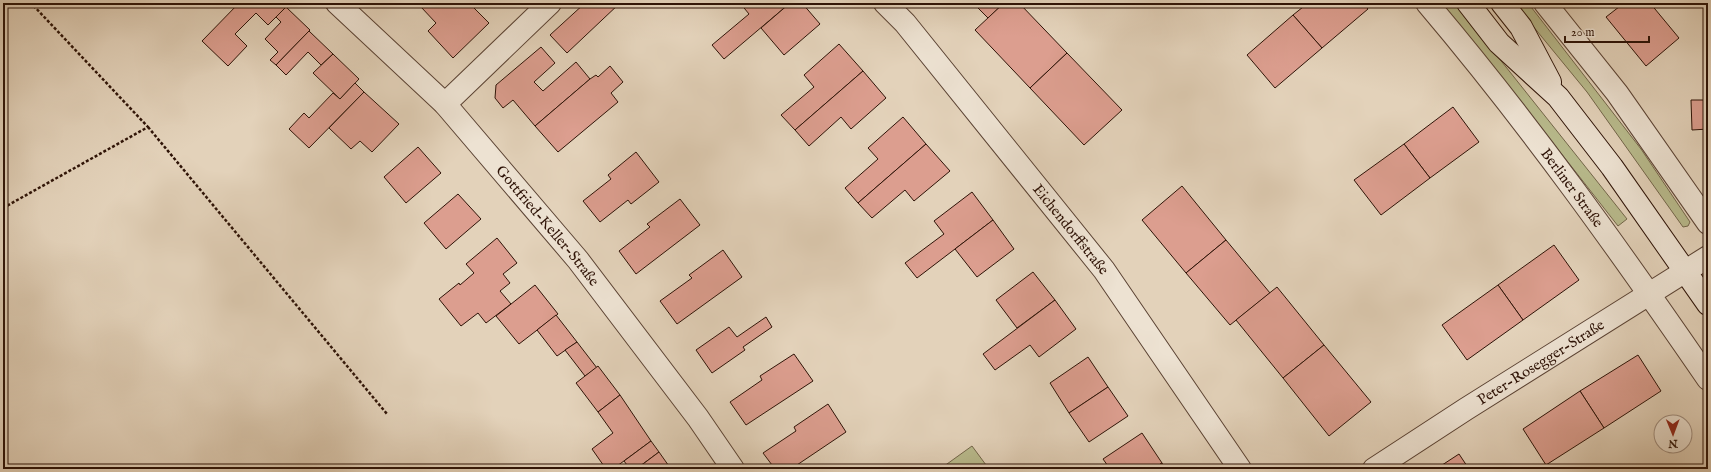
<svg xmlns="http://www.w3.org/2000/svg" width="1711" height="472" viewBox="0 0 1711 472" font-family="'IM FELL English',serif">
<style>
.green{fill:#b8ba8c;stroke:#73664a}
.building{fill:#dc9e8f;stroke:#2e1307}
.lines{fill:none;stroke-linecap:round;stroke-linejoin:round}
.minor-casing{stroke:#5b4334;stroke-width:24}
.secondary-casing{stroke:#2e1307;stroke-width:24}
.path{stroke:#2e1307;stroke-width:2.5;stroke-dasharray:3 2;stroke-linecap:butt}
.minor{stroke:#ede2d2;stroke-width:22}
.secondary{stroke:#ede2d2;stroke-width:22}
.labels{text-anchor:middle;stroke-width:3;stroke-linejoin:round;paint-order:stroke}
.street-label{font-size:15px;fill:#2e1307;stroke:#ede2d2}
</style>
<rect width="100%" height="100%" fill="#e3d2ba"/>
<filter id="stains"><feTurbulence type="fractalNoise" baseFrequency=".005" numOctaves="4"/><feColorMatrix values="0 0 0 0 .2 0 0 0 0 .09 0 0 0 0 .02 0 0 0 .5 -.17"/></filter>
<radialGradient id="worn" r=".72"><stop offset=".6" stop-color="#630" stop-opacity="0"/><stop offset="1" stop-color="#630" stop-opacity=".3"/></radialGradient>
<!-- green -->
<g class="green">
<path d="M1441,3H1455L1627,219L1618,226L1510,88Z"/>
<path d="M1514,3H1528L1641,149L1690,222L1688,226L1683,227L1587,92Z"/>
<path d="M972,446L989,469H940Z"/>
</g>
<!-- building -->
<g class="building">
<path d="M239,3H286L288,5L268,25L256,13L235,34L247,46L228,66L202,41Z"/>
<path d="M426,3H469L489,23L453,58L428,31L436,23L421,7Z"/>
<path d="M585,3H620L567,53L550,35Z"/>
<path d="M740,3H790L724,59L712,45L749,14Z"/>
<path d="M790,3H802L820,24L784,55L761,28Z"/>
<path d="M973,3H1004L988,18Z"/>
<path d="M1004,3H1019L1067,53L1030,88L975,30Z"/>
<path d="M1308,3H1363L1368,9L1322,48L1293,15Z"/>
<path d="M1624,3H1650L1679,38L1646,66L1606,17Z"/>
<path d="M286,7L310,30L276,65L270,60L278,52L265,39L281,22L276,17Z"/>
<path d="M1293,15L1322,48L1275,88L1247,55Z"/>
<path d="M309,31L333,54L321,65L308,52L286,75L276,65Z"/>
<path d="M839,44L863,71L795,130L781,115L814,87L804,75Z"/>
<path d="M541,47L555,63L534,82L543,91L576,62L590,79L535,126L513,100L503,108L495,98L496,85Z"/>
<path d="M1067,53L1122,110L1084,145L1030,88Z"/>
<path d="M333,54L359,79L340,99L313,73Z"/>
<path d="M610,66L623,82L611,93L618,102L558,152L535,126L590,79L596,75L598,77Z"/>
<path d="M863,71L886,98L851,129L841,117L809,146L795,130Z"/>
<path d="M355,83L364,92L309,148L289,129L304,113L309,118L333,93L340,99Z"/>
<path d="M364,92L399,124L372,152L360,141L351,149L329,128Z"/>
<path d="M1691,100H1708V136V129L1692,130Z"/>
<path d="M1453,107L1479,142L1430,178L1404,144Z"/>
<path d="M903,117L926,144L858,203L845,188L878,159L868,148Z"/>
<path d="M926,144L950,171L914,201L905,190L872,218L858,203Z"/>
<path d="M1404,144L1430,178L1381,215L1354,180Z"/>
<path d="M418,147L441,173L406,203L384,177Z"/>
<path d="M636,152L659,182L631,204L628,200L600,222L583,201L611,179L608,175Z"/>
<path d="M1182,186L1226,240L1186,273L1142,220Z"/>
<path d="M972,192L993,220L917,278L905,263L944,234L934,221Z"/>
<path d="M458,194L481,219L446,249L424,223Z"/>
<path d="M680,199L700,225L636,274L619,251L650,227L647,224Z"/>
<path d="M993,220L1014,249L977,277L955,249Z"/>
<path d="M497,238L517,263L503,274L510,283L500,291L511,304L486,323L478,313L461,326L439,299L459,283L460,285L474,273L466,264Z"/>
<path d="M1226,240L1270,293L1230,325L1186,273Z"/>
<path d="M1554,245L1579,280L1523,320L1498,285Z"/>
<path d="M723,250L742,277L677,324L660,301L692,278L689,275Z"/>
<path d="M1033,272L1055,300L1017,328L996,300Z"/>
<path d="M535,285L558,314L519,344L496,316Z"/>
<path d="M1498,285L1523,320L1467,360L1442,325Z"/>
<path d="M1277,287L1324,345L1283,378L1236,320Z"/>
<path d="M1055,300L1076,329L1039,357L1030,345L995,370L983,354Z"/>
<path d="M556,315L577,342L557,356L537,330Z"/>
<path d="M766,317L772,327L743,347L745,350L712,373L696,350L729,327L737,337Z"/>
<path d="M577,342L597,368L585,376L565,350Z"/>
<path d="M1324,345L1371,402L1329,436L1283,378Z"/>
<path d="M794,354L813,381L746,425L730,402L762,380L760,376Z"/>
<path d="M1638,355L1661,391L1604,428L1580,391Z"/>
<path d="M1088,357L1108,387L1069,413L1050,383Z"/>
<path d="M598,366L620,395L598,412L576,383Z"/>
<path d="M1108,387L1128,416L1089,442L1069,413Z"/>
<path d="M1580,391L1604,428L1546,465L1523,429Z"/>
<path d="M620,395L651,441L613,469H606L592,449L613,433L598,412Z"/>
<path d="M828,404L846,432L791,469H775L763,453L796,431L794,427Z"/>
<path d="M1142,433L1162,463L1152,469H1110L1103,459Z"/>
<path d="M651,441L659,452L636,469H630L624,461Z"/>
<path d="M659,452L671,469H640L639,467Z"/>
<path d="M1459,454L1469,469H1436Z"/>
<path d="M1162,463L1166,469H1152Z"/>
</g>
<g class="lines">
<!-- minor casing -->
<g class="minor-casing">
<g id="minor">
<path id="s1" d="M337,3L445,104L578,260L698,418L733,469"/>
<path id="s2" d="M885,3L905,23L1104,270L1240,469"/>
<path id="s3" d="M1427,3C1528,122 1620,251 1708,379"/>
<path d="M1545,3L1617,93L1708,223"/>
<path d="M445,104L550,3"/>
<path id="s4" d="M1374,469L1466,409L1708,257"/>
</g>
</g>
<!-- secondary casing -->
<g class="secondary-casing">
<g id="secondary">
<path d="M1468,3L1499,43L1558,97L1612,167L1708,304"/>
<path d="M1502,3L1521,27L1550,82"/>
</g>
</g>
<!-- path -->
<g class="path">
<path d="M148,127L387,414"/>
<path d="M3,208L148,127L31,3"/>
</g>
<!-- minor -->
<use href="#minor" class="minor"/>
<!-- secondary -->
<use href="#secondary" class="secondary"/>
</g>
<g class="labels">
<!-- street labels -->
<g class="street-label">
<text dy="5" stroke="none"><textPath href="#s3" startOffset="235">Berliner Straße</textPath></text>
<text dy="5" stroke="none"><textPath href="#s1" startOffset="307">Gottfried-Keller-Straße</textPath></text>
<text dy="5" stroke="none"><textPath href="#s2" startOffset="293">Eichendorffstraße</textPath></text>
<text dy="5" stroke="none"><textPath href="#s4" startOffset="198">Peter-Rosegger-Straße</textPath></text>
</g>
</g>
<!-- margin -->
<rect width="1711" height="472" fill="none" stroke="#e3d2ba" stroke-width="16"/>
<rect x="4" y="4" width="1703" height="464" fill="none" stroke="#2e1307" stroke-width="2"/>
<rect x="8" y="8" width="1695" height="456" fill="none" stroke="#2e1307"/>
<!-- north arrow -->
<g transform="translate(1673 434) rotate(179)"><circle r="19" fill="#ede2d2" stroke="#a18f81"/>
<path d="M0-3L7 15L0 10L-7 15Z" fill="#8f2418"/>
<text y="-6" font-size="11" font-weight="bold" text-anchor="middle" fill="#2e1307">N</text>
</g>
<!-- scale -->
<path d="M1565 36v6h84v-6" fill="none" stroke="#2e1307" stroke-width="2"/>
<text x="1571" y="36" font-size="12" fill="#2e1307" stroke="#ede2d2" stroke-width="3" paint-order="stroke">20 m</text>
<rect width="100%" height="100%" filter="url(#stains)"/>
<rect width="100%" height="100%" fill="url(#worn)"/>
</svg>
